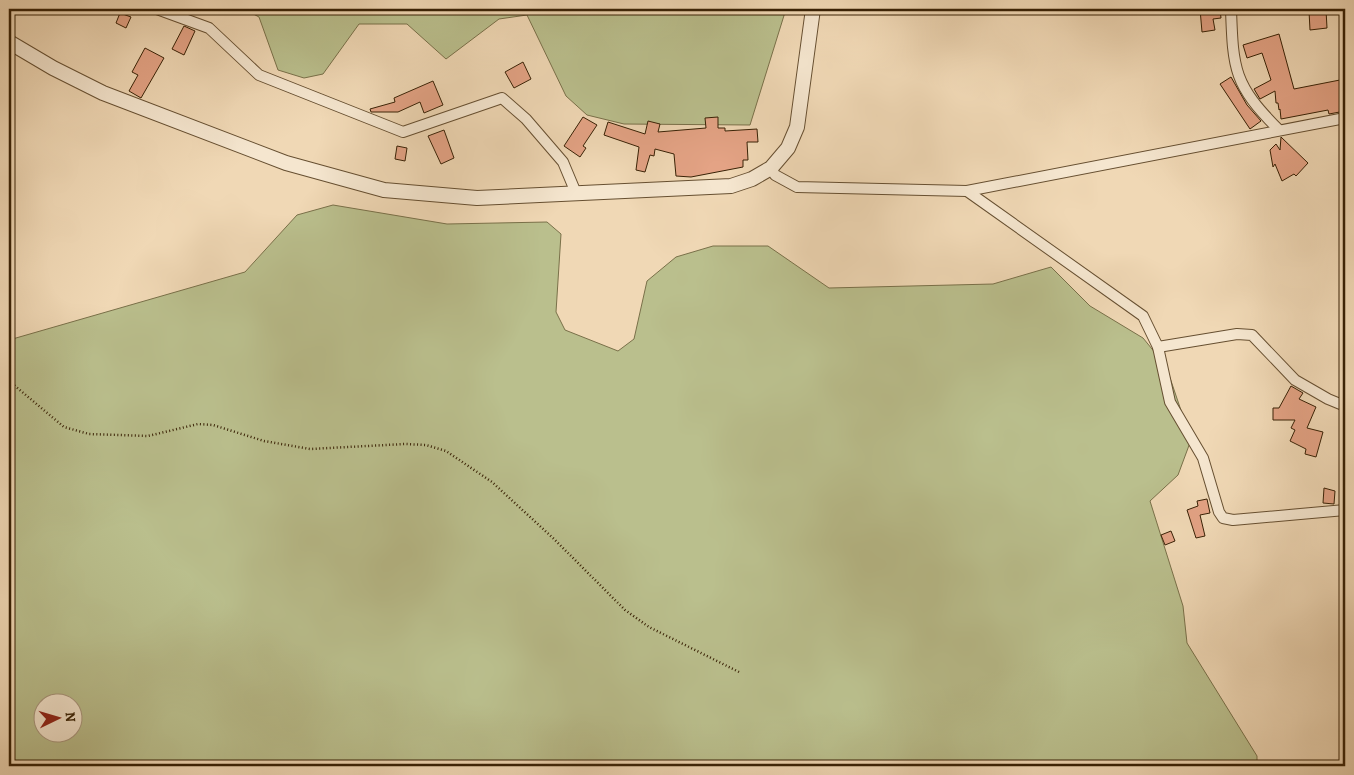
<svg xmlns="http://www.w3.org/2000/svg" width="1354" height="775" viewBox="0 0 1354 775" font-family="Alegreya,serif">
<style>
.green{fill:#babf8d;stroke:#797049;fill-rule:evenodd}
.building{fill:#e4a385;stroke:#382105}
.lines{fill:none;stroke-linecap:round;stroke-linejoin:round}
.minor-casing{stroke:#664f31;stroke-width:12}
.tertiary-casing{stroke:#664f31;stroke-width:16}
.path{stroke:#382105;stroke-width:2.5;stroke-dasharray:1 2.5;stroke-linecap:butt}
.minor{stroke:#f5e6cf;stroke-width:10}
.tertiary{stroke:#f5e6cf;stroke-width:14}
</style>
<rect width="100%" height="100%" fill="#f0d8b5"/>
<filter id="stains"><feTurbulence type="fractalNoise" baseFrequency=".004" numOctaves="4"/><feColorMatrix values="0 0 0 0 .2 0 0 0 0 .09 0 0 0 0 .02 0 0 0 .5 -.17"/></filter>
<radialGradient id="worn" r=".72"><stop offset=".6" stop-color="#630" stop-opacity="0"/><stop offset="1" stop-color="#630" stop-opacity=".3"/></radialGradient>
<!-- green -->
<g class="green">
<path d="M244,9H786L750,125L624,124L587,115L566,96L527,15L499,19L446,59L407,24H359L323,74L304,78L278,70L259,17Z"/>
<path d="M333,205L447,224L547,222L561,234L556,312L565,330L618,351L634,339L647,281L676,257L713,246H768L829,288L993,284L1051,267L1090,306L1143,338L1166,366L1191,440L1178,475L1150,501L1183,606L1187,643L1257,756V766H9V340L245,272L297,215ZM42,702H72V732H42Z"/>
</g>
<!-- building -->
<g class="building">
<path d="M1200,9H1220L1221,18L1213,19L1215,30L1202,32Z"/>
<path d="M1326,10L1327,28L1310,30L1309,11Z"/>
<path d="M120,13L131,17L126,28L116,23Z"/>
<path d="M184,26L195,31L184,55L172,49Z"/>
<path d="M1279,34L1294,89L1345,79V91H1343L1345,111L1329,114L1328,110L1281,119L1280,109L1279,110L1278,103H1276L1275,91L1260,99L1254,89L1271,80L1262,53L1247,58L1243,45Z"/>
<path d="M145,48L164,58L141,98L129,91L138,75L132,72Z"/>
<path d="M523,62L531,79L514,88L505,72Z"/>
<path d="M1231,77L1247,105L1261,121L1250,129L1220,84Z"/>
<path d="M433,81L443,105L424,113L420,102L398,112H371L370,109L395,102L394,98Z"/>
<path d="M583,117L597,125L583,146L586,148L580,157L564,146Z"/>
<path d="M718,117V128H725V131L757,129L758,142H747L748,160H743V167L691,177L676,176L674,154L655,149L654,156L650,155L645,172L636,170L639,147L604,135L608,122L645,134L648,121L660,124L658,132L706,128L705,118Z"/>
<path d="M444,130L454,158L441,164L428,136Z"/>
<path d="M1281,137L1308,163L1296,176L1294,174L1282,181L1275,164L1273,167L1270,150L1276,144L1280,150Z"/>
<path d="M397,146L407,148L405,161L395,159Z"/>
<path d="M1291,386L1303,393L1299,399L1316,407L1307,428L1323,432L1316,457L1305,454L1306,449L1290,441L1295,430L1291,428L1295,420H1273V408H1279Z"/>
<path d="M1324,488L1335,491L1334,504L1323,503Z"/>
<path d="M1207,499L1210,513L1200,515L1205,536L1196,538L1187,510L1198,506L1197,501Z"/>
<path d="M1171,531L1175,541L1165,545L1161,535Z"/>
</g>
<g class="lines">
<!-- minor casing -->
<g class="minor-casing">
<g id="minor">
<path d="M157,9L209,28L259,75L403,132L502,98L526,119L563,162L576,193"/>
<path d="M1231,9C1233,70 1234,85 1279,130"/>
<path d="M771,168L775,175L797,187L967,191L1345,118"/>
<path d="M967,191L1143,316L1158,347L1170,402L1203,458L1219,512L1223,518L1233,520L1345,510"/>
<path d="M1158,347L1237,334L1252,335L1295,380L1328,399L1345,406"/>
</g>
</g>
<!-- tertiary casing -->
<g class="tertiary-casing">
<path id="tertiary" d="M9,42L53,68L103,93L286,163L384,190L477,198L731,186L752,179L771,168L788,148L797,127L813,9"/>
</g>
<!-- path -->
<path class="path" d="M9,381L64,427L89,434L148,436L198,424L213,425L264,441L310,449L405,444L426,445L446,451L492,482L554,539L625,610L649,627L739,672"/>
<!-- minor -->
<use href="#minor" class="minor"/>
<!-- tertiary -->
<use href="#tertiary" class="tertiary"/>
</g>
<!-- margin -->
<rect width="1354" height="775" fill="none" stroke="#f0d8b5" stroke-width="30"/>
<rect x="10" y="10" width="1334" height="755" fill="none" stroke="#382105" stroke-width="2.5"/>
<rect x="15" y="15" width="1324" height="745" fill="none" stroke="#382105"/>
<!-- north arrow -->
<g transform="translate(58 718) rotate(85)"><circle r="24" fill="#f5e6cf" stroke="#a9977e"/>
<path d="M0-4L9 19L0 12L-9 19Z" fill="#8f2418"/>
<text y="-8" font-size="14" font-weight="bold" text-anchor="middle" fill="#382105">N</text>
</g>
<rect width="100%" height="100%" filter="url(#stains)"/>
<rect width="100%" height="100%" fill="url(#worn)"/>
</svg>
